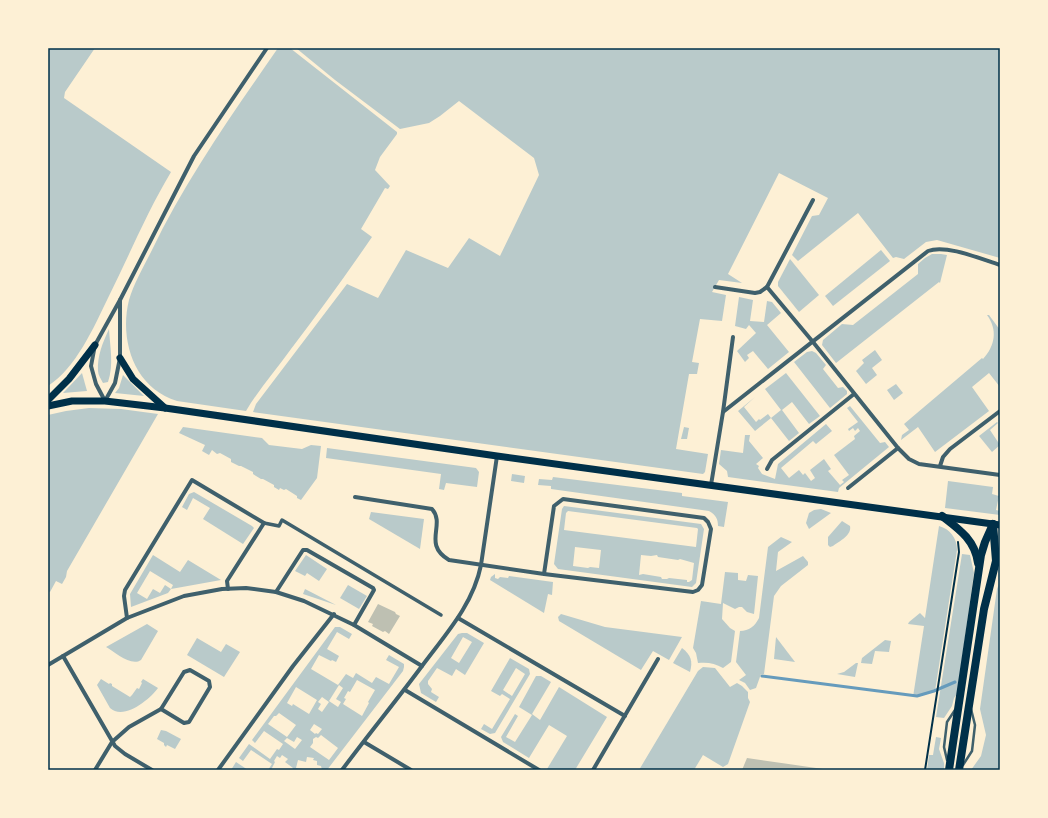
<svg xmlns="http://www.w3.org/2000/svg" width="1048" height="818" viewBox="0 0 1048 818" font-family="'Playfair Display',serif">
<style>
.green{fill:#b9caca;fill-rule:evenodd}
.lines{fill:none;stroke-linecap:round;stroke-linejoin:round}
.stream{stroke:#669bbc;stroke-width:3}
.building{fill:#bec0b2}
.path{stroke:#003049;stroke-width:2}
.service{stroke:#3f606c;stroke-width:2.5}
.pedestrian{stroke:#3f606c;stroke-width:3.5}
.minor{stroke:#3f606c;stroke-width:4}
.secondary{stroke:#003049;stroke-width:7}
.primary{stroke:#003049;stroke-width:8}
.neatline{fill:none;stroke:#003049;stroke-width:1.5}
</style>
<rect width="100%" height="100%" fill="#fdf0d5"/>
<!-- green -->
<g class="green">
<path d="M48,48H95L65,92L64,98L171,172C147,212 129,256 108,298C94,327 76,368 48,386Z"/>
<path d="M278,48H290L397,132V134L380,157L375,170L390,186L388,189L385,188L361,229L372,237C346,275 319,312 291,349C276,370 259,389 246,411L177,401C134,388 119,340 129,300C134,283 144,266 152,250C186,179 233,113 278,48Z"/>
<path d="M296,48H1000V258L937,240L926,242L904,259L896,257L893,258L858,213L798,261L792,255L812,216L819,215L828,198L779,173L728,274L742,283L719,280L712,292L726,295L722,321L700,319L692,362L699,363L697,374H689L676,449L708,454L705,472L703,474L253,412L256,404L347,284L378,298L406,250L448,268L469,238L500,256L539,175L534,158L459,101L440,116L429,123L400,129L335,80Z"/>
<path d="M881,250L890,261L833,306L825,296Z"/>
<path d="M932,254H941L947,255L940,283L939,282L836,363L822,345L823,340L842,324L853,325L918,274V264L925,258Z"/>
<path d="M790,259L819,295L799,312L778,286V282Z"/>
<path d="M739,297L753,300L750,321L764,322L767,301L772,302L781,313L767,325L789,352L768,369L753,351L747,355L749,358L745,362L737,351L756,333L749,325L746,329L735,326Z"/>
<path d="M987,315H989L1000,330V387L989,373L972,387L989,411L935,452L918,427L901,440L902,435L909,430L904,424L982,358L983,359C995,346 998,330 987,315Z"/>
<path d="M109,329C110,347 114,365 108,382L103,383C101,379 98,375 98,371C97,356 103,342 109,329Z"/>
<path d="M875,350L882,360L872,368L877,375L866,384L856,371L864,363L862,360Z"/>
<path d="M812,351L816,353L826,365L823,369L838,388L843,387L847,391V394L830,408L794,362L807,352Z"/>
<path d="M82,373L87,391L63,393Z"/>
<path d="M786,373L820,416L809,424L792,402L782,410L799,433L789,441L771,418L755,431L738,411L755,397L744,407L756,422L759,419L760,420L768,414L771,418L781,410L765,389Z"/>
<path d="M123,375L144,396L115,393L119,388Z"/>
<path d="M896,384L903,393L894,400L887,390Z"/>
<path d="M850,406L880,443L885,442L889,447L839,488L838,492L728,477L727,471L719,464L721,450L743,453L745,435H750L749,441L763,458L756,464L759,466L758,468L762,474L775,479L778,464L826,424L832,431L816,444L813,441L781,468L789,478L799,470L803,475L805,473L811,481L815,478L810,470L824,459L831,469L828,471L840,485L844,482L842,480L849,475L834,455L855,439L854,436L860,431L858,428L855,431L853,428L849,431L848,429L858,422L847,408Z"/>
<path d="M89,408L121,409L158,414L67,571L66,577L62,584L56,581L50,592L48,591V415L66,411Z"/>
<path d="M997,422L998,423L990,430L1000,445L992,452L979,436Z"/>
<path d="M183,427L262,438L269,445L302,449L311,445L321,446L317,478L301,500L297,498V496L286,489L284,490L280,488L279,490L274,487V485L263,479H261L253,474V472L241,466H239L231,462V459L220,453L217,454L212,450L209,455L202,451L205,445L179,433Z"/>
<path d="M684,427L689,428L687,439H681Z"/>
<path d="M327,448L476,468L479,472L477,487L446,483L444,490L439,489L441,474L326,458Z"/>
<path d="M512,474L525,476L524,483L511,481Z"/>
<path d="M553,477L682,493V496L728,502L724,527L718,526C718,519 716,515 709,511L551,489V486L538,485L539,479L552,480Z"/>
<path d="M948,481L993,487L992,494L999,496L996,510L1000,511V515L945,508Z"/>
<path d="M194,492L252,526L254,528L243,544L203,519L210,508L193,498L187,510L182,507L189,494Z"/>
<path d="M564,506L701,524L704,529L696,583L692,587L558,569L554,564L562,509ZM568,511L697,528L698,529L696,547L564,530L566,513ZM575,547L601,550L599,568L590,567L588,568L573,566ZM641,555L651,556L657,555L658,557L678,560L680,559L694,563L692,580L689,582H687V580L669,578L667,579H662L661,577L643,574L639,575Z"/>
<path d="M821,509L831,513L809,529L806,523L809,513L814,510Z"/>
<path d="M371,512L424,519L420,549L369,519Z"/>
<path d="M842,521L850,526C852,535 840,541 833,546L830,547L828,545V537Z"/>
<path d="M939,526C950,529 957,538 957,550L935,691L918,697H913L924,626L908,624L909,622L920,613L925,618Z"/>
<path d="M781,537L792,542L778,552L776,571L803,556L808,562V565L781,586L774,596L764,674H761L756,688L750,690L745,683L739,680L746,675L736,662L740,631C749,631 755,626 759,618L768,547Z"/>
<path d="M962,554L970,555L974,573L957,694L954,698L952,706L944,718L936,717Z"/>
<path d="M153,555L180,572L188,560L221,580L171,589L168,593L131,607L130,594ZM150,571L173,585L171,589L165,585L160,593L153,589L147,599L137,593Z"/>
<path d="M306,555L327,569L319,581L307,573L305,576L295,571Z"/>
<path d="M725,572L738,573V580L746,581L748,575L758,576L754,614L747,612L742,607H739L735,609L723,603L722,619L730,628L735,631L731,662L723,668C715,663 707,662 698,663L696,653L693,648L701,601L721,604Z"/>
<path d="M495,574V578L498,579L500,577L508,578L509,576L553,582L552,595L548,594L544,613L490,580L491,577Z"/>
<path d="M1000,581V770H971L981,756L986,735L980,709L997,589Z"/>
<path d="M348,585L367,596L359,609L340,598Z"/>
<path d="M305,589L336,605L303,594Z"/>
<path d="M561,614L605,627L682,637L669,660L653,651L641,670L559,621L558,617Z"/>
<path d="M147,624L158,631L141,660C131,667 115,652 106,647Z"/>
<path d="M335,627H340L352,634L349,639L337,632L327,649L339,656L336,662L332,660L331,661L319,655L311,669L338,685L346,674L353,678L356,673L372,683L376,677L389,684L399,667L386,660L389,655L404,664V667L403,671L327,770H322L321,766L317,765V761L313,760L314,758L307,757L306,762L298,760L296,768L303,769L302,770H292L293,768L285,762L288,759L282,755L280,758L277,756L274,761L275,762L271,770H268L272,764L251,750L243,761L239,758L249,744L270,759L277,749L279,750L283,744L264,731L255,743L252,740ZM357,680L375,690L368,702L369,703L362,716L343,704L346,699L344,698L348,691L350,692ZM339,685L343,688L336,699L341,702L338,707L329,701ZM296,687L317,700L309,714L293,704L292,706L287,703ZM322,697L329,702L322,712L318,709L321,704L318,702ZM279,713L296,725L287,737L268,724L274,716H276ZM314,724L322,729L318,734L316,733L315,734L310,730ZM321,735L338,748L329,760L310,747L313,743V739L316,737L318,738ZM297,737L302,740L295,749L284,741L287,738L294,742Z"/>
<path d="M462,633H467L484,643L465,675L456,669L452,676L437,668L428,681V684L432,689L431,692L439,697L436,702L421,693L419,684L458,634ZM463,637L472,642L459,663L451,658Z"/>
<path d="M776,637L795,662L774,659Z"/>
<path d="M197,638L221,652L226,644L240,652L224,677L187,655Z"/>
<path d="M885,640L891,641L889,652L875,651L872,664L861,663L862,658Z"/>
<path d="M682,648C691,655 693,661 690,672L673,663Z"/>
<path d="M510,658L529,669L530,674L495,733L490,734L481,729L484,724L492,729L510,699L502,694L500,696L491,691ZM516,668L525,674L512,696L503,690Z"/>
<path d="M856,663H858L855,677L837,674L844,672Z"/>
<path d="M703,667L715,668L730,687L737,683L742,686L748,692V698L750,702L728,764L723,767L703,755L694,770H639L698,671Z"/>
<path d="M536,676H541L551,682L532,714L540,720L559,687L607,717L575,770H549L547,769L567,736L549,725L529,758L503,742L501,737L515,714L518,716L506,737L515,742L532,715L519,707Z"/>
<path d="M101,679L109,684L110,683L112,684V686L130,697L132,695L137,688L139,689L142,683L141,682L143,679L158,688C150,699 124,721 110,708L97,685Z"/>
<path d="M161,730L166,731L181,739L175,749L167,745L166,747L164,745V743L157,739Z"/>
<path d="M936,737L941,738L939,749L944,763V770H927L929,755H933Z"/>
<path d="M236,762L248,770H239L237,769L236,770H231Z"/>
</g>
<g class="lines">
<!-- stream -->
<path class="stream" d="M762,676L917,696L934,691L955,682"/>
</g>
<!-- building -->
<g class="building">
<path d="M378,604L395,612L396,614L400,616L389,634L385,631L383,632L372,626L373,624L368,622Z"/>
<path d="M747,758L823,769V770H742Z"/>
</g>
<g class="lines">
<!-- path -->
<path class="path" d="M925,770L959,552L958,542"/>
<!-- service -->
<g class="service">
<path d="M947,760L944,747L947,722L955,710"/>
<path d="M963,765L972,751L975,725L971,709"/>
</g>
<!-- pedestrian -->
<path class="pedestrian" d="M264,523L279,526L282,520L441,615"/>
<!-- minor -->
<g class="minor">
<path d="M715,287L755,293L760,292L767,287L813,342L898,448L909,459L919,464L1000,475"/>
<path d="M767,287L813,200"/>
<path d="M105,401L96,384L91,366L95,345L120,300L194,156L267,48"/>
<path d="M105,401L115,383L120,358V300"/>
<path d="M723,412L928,251C946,244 981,259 1000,265"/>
<path d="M940,466L943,457L950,449L1000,411"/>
<path d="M767,469L772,460L854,394"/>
<path d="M711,485L723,412L733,337"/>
<path d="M848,488L898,448"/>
<path d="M355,497L432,509C446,525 422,544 449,560L544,574L693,592L698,590L702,585L711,529L708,522L704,518L563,499L554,506L544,574"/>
<path d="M276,592L303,550H307L373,588L374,590L354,625"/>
<path d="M127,618L124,596L125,590L192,480L264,523L227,581L228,589"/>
<path d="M458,618L625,716"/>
<path d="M63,656L115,746L125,754L152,770"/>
<path d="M48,665L127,618L184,596L222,589L246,588L276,592L304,601L354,625L422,666"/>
<path d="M190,670L209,681L210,687L189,722L184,723L161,709L184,672Z"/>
<path d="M405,690L539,770"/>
<path d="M364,742L411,770"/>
<path d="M95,770L112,742L129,727L161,709"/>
<path d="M218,770L293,666L334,614"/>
<path d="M342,770C368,735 396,701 422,666C445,635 473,605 481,565L497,456"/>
<path d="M593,770L658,659"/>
</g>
<!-- secondary -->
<g class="secondary">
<path d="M120,358L133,379L165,408"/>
<path d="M48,400L69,379L95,345"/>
<path d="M48,406L72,401H105L165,408L497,456L1000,525"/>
</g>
<!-- primary -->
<g class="primary">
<path d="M942,516C959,529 975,540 978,563"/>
<path d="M949,770L981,555L985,542L993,524"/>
<path d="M959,770L984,609L996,561L993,524"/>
</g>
</g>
<!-- border -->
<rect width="1048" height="818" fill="none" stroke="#fdf0d5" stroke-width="98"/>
<rect x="49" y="49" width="950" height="720" class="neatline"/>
</svg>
